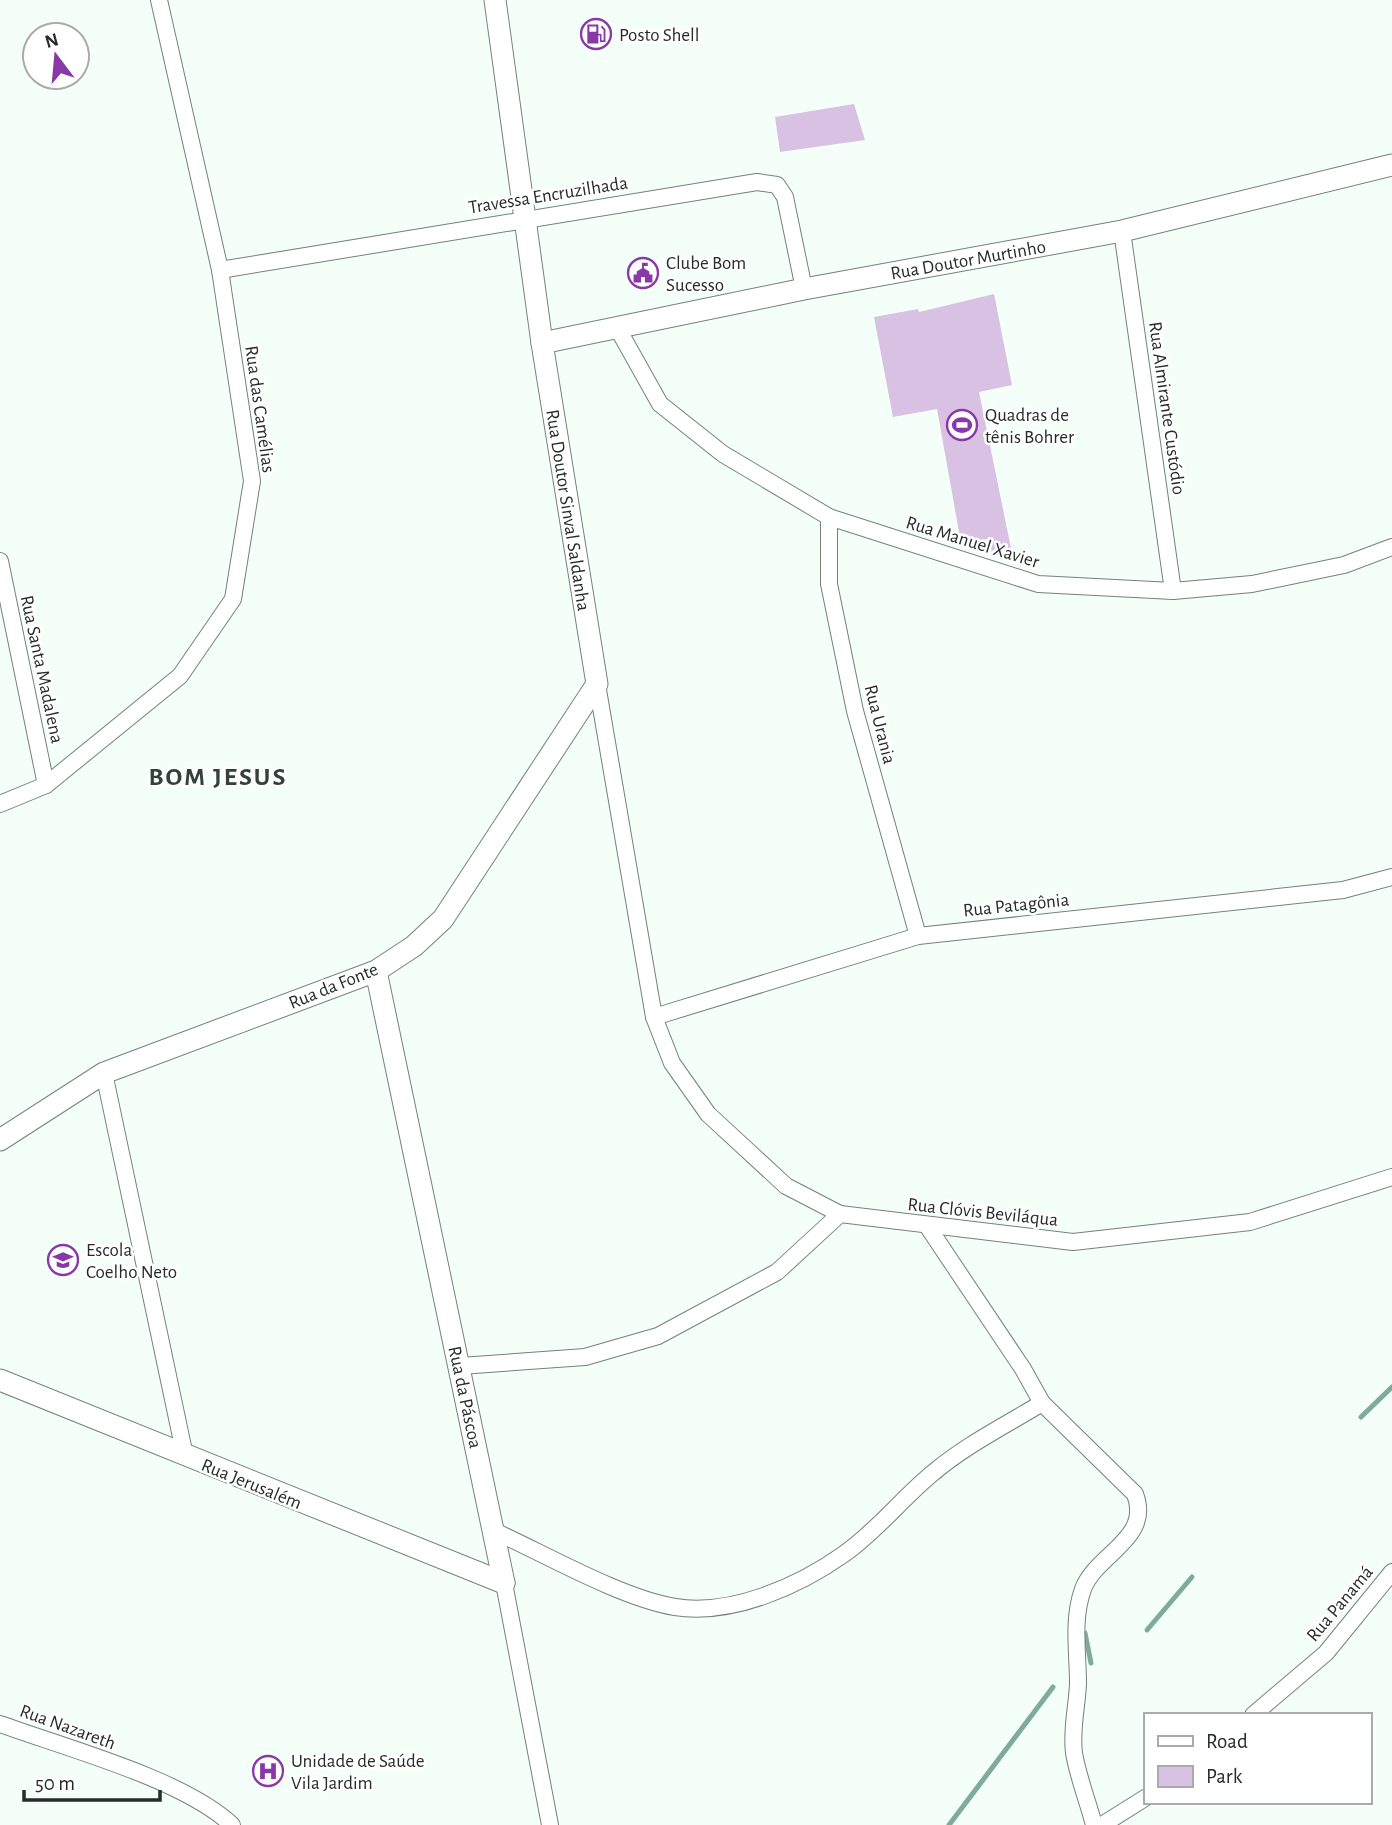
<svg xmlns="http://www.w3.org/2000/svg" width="1392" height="1825" viewBox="0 0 1392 1825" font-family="'Alegreya Sans',sans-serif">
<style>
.green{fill:#d8c1e2}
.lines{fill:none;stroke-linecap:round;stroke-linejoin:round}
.stream{stroke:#7eac99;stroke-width:5}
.street-casing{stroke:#72827a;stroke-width:18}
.secondary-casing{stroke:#72827a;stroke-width:23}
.street{stroke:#fff;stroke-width:16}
.secondary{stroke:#fff;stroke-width:21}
.labels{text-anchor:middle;stroke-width:5;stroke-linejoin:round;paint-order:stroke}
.poi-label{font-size:19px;fill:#252c29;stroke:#fff;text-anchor:start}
.street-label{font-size:19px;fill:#252c29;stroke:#fff}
.district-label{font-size:26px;font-weight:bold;letter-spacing:2px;fill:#33413b;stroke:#fff}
</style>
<rect width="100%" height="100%" fill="#f4fffa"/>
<!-- green -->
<g class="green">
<path d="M854,104L865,140L780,152L775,117Z"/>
<path d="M994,294L1012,385L979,392L1012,553H992L989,539L961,543L937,409L893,417L874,317L918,309L919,312Z"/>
</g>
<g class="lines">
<!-- stream -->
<g class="stream">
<path d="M1361,1417L1392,1387"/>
<path d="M1147,1630L1192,1577"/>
<path d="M1085,1633L1091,1663"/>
<path d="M949,1825L1053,1687"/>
</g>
<!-- street casing -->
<g class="street-casing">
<g id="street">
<path d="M1122,231L1173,591"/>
<path d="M220,270L757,182L777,185L785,197L804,289"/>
<path d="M618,329L660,404L723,454L829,517L1038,584L1173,591L1252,584L1344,565L1392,547"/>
<path d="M829,517V584L855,711L918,936"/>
<path d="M0,561L46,785"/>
<path d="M597,684L654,1017L672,1063L708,1114L786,1186L840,1214L1073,1242L1250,1222L1392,1177"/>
<path d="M0,804L46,785L180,676L233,599L252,481L220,270L159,0"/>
<path d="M654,1017L918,936L1343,890L1392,877"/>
<path d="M104,1073L185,1456"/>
<path d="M928,1227L1023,1369L1042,1403L1135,1494C1152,1539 1097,1553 1083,1589C1072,1620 1078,1652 1078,1684C1077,1707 1071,1729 1074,1753C1078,1777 1088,1802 1094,1825"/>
<path d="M460,1366L585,1357L658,1336L777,1272L840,1214"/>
<path d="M494,1531C545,1554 621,1598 675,1607C732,1616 799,1586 844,1554C877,1531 903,1497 934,1472C966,1445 1006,1425 1042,1403"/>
<path d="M504,1583L550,1825"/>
<path d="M1253,1715L1326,1653L1392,1572"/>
<path d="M0,1724C66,1748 183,1779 232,1825"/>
<path d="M1102,1825L1145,1798"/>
</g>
</g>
<!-- secondary casing -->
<g class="secondary-casing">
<g id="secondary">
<path d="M542,343L804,289L1122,231L1392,165"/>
<path d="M376,971L504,1583"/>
<path d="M0,1140L104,1073L376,971L414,946L443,919L597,684L542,343L495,0"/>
<path d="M0,1380L504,1583"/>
</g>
</g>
<!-- street -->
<use href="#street" class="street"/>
<!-- secondary -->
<use href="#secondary" class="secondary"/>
</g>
<!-- icons -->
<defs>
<g id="fuel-ring" transform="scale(1.575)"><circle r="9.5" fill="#fff" stroke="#8938a7" stroke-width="1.5"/><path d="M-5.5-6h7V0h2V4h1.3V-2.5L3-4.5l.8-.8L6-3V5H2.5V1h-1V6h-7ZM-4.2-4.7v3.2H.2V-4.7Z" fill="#8938a7"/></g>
<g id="civic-ring" transform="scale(1.575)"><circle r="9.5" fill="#fff" stroke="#8938a7" stroke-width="1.5"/><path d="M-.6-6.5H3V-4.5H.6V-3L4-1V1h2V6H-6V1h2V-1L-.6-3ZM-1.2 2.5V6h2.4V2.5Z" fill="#8938a7"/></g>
<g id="stadium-ring" transform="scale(1.575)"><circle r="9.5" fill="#fff" stroke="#8938a7" stroke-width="1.5"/><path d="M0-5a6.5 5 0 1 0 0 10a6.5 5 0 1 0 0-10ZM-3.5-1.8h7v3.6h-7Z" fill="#8938a7"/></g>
<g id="school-ring" transform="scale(1.575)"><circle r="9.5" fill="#fff" stroke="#8938a7" stroke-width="1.5"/><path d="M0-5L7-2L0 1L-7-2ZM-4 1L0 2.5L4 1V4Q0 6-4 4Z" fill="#8938a7"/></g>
<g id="hospital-ring" transform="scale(1.575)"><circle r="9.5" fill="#fff" stroke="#8938a7" stroke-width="1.5"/><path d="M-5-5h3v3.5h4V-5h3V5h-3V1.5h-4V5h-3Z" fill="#8938a7"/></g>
</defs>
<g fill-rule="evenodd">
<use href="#fuel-ring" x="596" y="34"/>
<use href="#civic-ring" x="643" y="273"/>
<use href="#stadium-ring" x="962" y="425"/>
<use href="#school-ring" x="63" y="1260"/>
<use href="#hospital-ring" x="268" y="1771"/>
</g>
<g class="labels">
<!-- poi labels -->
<g class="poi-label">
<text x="619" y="41">Posto Shell</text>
<text x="666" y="269">Clube Bom<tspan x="666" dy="22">Sucesso</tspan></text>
<text x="985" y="421">Quadras de<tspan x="985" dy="22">tênis Bohrer</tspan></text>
<text x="86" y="1256">Escola<tspan x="86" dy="22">Coelho Neto</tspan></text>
<text x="291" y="1767">Unidade de Saúde<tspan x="291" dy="22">Vila Jardim</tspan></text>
</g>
<!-- street labels -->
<g class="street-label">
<text transform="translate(548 194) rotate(-9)" y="7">Travessa Encruzilhada</text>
<text transform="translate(968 259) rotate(-10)" y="7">Rua Doutor Murtinho</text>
<text transform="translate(1168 408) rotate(82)" y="7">Rua Almirante Custódio</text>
<text transform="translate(261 409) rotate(82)" y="7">Rua das Camélias</text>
<text transform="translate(569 510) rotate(81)" y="7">Rua Doutor Sinval Saldanha</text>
<text transform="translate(973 541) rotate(17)" y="7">Rua Manuel Xavier</text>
<text transform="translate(43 669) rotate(78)" y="7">Rua Santa Madalena</text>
<text transform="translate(881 724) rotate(76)" y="7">Rua Urania</text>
<text transform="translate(1016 904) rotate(-6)" y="7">Rua Patagônia</text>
<text transform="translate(333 985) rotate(-22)" y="7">Rua da Fonte</text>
<text transform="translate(983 1211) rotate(6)" y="7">Rua Clóvis Beviláqua</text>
<text transform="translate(466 1397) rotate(78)" y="7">Rua da Páscoa</text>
<text transform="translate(252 1483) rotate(22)" y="7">Rua Jerusalém</text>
<text transform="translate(1339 1603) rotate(-50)" y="7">Rua Panamá</text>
<text transform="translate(68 1726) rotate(20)" y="7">Rua Nazareth</text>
</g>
<!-- district labels -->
<g class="district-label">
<text x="218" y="785">BOM JESUS</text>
</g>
</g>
<!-- legend -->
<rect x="1144" y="1713" width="228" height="91" fill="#ffffff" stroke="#a8aba9" stroke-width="2"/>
<rect x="1158" y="1736" width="35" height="10" fill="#ffffff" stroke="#a8aba9" stroke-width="2"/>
<text x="1206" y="1748" font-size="21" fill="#252c29">Road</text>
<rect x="1158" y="1766" width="35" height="21" fill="#d8c1e2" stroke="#a8aba9" stroke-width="2"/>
<text x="1206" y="1783" font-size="21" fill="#252c29">Park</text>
<!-- north arrow -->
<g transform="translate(56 56) rotate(344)"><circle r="33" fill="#ffffff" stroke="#a8aba9" stroke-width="2"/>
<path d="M0-5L12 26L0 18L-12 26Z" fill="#8938a7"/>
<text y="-10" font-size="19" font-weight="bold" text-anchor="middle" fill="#252c29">N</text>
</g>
<!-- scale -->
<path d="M24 1790v10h136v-10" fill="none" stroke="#252c29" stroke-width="3.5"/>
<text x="35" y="1790" font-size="21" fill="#252c29" stroke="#ffffff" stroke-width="5" paint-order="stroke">50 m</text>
</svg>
